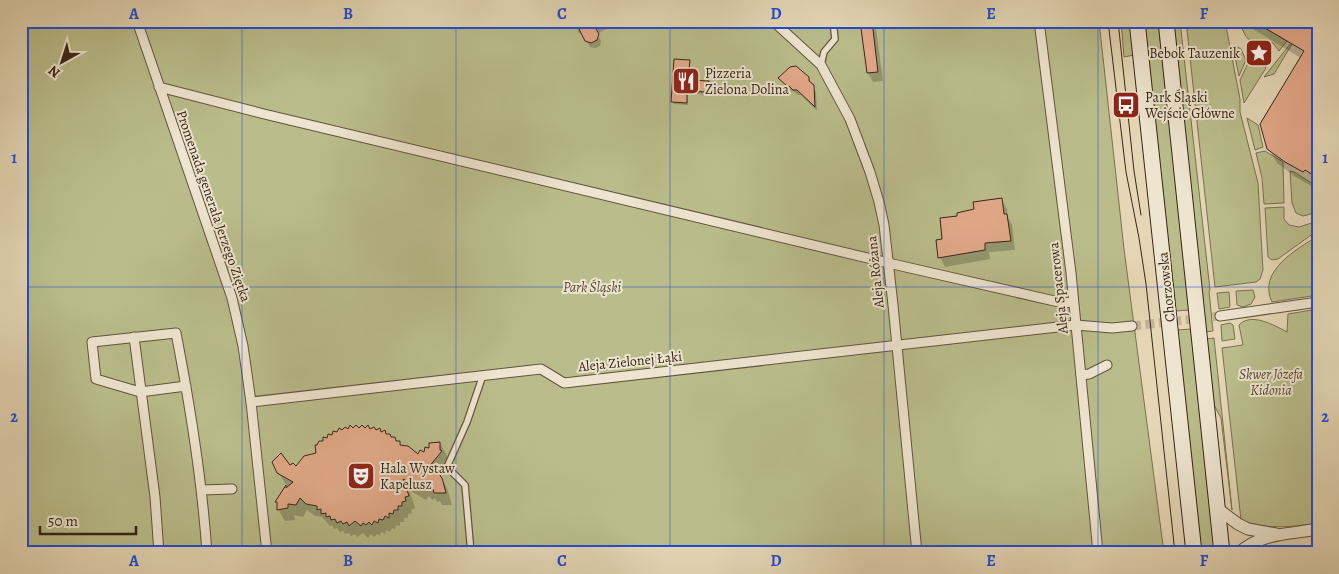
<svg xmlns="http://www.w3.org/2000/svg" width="1339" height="574" viewBox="0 0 1339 574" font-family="Alegreya,serif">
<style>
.green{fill:#babd8b;stroke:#7a7151}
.shadow{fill:#0003}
.building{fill:#e2a989;stroke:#392517}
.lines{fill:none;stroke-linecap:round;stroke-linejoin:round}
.pedestrian-tunnel{stroke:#c3b396;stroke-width:9;stroke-dasharray:9 4.5;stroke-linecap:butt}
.service-casing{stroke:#64523f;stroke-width:8}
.pedestrian-casing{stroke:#64523f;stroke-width:11}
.minor-casing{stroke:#64523f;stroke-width:13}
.secondary-casing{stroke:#392517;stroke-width:17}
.service{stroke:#eee5d0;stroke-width:5.5}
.pedestrian{stroke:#eee5d0;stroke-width:9}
.minor{stroke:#eee5d0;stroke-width:11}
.secondary{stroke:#eee5d0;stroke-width:15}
.tram{stroke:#392517;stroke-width:1}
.grid{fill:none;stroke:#1d4ed8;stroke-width:1;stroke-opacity:0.55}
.labels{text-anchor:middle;stroke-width:4;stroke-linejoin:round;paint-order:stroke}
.poi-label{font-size:14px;fill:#392517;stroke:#eee5d0;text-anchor:start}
.street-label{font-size:14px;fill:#392517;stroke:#eee5d0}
.park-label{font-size:14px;font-style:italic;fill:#594b34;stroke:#eee5d0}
.neatline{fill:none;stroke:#1d4ed8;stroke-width:2}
.grid-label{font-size:16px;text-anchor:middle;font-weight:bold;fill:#1d4ed8}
</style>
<rect width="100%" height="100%" fill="#e5d7b6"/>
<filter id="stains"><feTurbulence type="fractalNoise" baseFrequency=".004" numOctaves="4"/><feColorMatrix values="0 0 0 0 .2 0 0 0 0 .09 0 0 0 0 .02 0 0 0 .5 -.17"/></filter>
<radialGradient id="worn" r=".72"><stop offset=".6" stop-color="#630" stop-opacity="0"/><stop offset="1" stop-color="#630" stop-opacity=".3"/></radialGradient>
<!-- green -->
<g class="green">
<path d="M21,21H1099L1124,249L1164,553H21Z"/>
<path d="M1121,21H1130L1134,55L1124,57Z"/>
<path d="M1144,21H1158L1190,310L1176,311Z"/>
<path d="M1173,21H1180L1210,290L1209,291L1213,331L1206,332Z"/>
<path d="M1186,21H1225L1240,99V112L1258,183L1263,270L1260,279L1256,282L1215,287Z"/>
<path d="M1228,21H1245L1251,24L1254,21L1287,41L1279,51L1273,43H1270L1261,48C1252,39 1248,44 1242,28H1229Z"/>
<path d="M1291,43L1292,44L1274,74L1264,77Z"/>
<path d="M1236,46L1241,49L1246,60L1239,76L1233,47Z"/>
<path d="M1257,59L1265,65L1266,68L1244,103L1240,80L1249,61Z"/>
<path d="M1247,118L1258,125L1263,147L1255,150Z"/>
<path d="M1265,151L1283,162L1284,203L1264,204L1262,178L1256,153Z"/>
<path d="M1290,171L1294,172L1318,187V212L1303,216L1296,213L1292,203Z"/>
<path d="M1284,207V219L1289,225L1299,227L1318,221V230L1278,259L1272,260L1268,257L1265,208Z"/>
<path d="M1318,236V295L1272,302C1257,271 1297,249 1318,236Z"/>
<path d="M1253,290L1255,297L1251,304L1243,307L1237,305L1236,291Z"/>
<path d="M1229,292L1230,307L1219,309L1217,293Z"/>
<path d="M1318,309V523C1293,527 1264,530 1241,520L1222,348L1243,345L1239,325C1251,312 1274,325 1287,332L1288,314Z"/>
<path d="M1230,323L1233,325L1235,339L1222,341L1221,325Z"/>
<path d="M1191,329L1215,553H1201L1200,548L1177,330Z"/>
<path d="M1214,338L1232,510L1221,418L1214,405L1207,339Z"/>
</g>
<!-- shadow -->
<g class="shadow">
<path d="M573,21H606L607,24L606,29L597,34L601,41L600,46L595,48L590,47L583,35L579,33Z"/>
<path d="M861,21H875L883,81L873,82L868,73Z"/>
<path d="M1243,21H1318V187L1313,184L1311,186L1294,176L1277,163L1268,148L1301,58L1246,25Z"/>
<path d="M689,62L690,64L689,81L708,83L710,85L709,95L688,93V105L674,104L672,101Z"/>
<path d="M808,77L816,92L817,111L801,95H798L793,91L792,92L780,78Z"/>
<path d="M1002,200L1007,209L1008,218L1012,224L1015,250L989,252L990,259L945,267L940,257L944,240L958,217Z"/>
<path d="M354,430H364L381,433L399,442L402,447L418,456L440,443L447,456L448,464L440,475L447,488L452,505H442L440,501L437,502L435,498L432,500L429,496L426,500L409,490L415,508L411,510L412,513L408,514V518H404V522H400V526L396,525L395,529L392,528L390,532L386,530L385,534L381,532L380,536L377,534L374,537L371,534L368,538L363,533L357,537L355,534L351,536L349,533L345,534L343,531L340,532L337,528L334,529L332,525L330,526L322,517L315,516L307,510L303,517L294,515L295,520L285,521L278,509L277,502L287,486L276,469L289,467L296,468L317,454L328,439Z"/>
</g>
<!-- building -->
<g class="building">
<path d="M575,21H591L599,34L597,40L591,43L585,41Z"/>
<path d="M860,21H872L878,72L867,73Z"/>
<path d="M1253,21H1318V178L1305,170L1303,172L1285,162L1267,149L1260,124L1304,51Z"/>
<path d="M674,59L690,60L688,80L709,81L708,92L687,91V103L671,102Z"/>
<path d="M796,66L809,77V81L814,85L815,107L797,90H793L789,86L788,87L778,78L790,67Z"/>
<path d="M1002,198L1004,214H1007L1011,241L985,243V250L938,258L936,240L942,239L940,218L957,216V213L974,209L973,202Z"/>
<path d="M350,425L353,428L356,425L359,428L362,425L365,428L368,425L370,429L374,427L376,430L380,428L381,432L385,430L386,434H390L391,437H395L396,441H400V445L408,446L418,454L420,450L424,452L425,447L429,448V443L440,442V450L442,451L428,468L441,474L440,476L442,478L446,493H434L433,489L429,490L428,486L424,489L421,485L419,488L403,479L409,496L405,497L406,501L402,502V506H398V510H394L393,514L389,513V518L385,516L383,520L379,519L378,523L374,521L372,525L369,522L366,525L363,523L361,526L355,521L349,526L347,522L343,524L341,521L337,523L335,519L331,520L330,516L326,517V513L321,514V509L317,510V506L306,504L300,498L296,505L288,504V508L277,510V502H275L286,485V488L293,482L277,473L272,462L281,453L290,465L293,463L296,466L304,456L316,453L315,445H317L319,441H323V437L327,438L328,434L332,435L333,431L337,432L339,428L342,430L345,427L348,429Z"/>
</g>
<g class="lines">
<!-- pedestrian-tunnel -->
<path class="pedestrian-tunnel" d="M1132,326L1220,316"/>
<!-- service casing -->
<g class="service-casing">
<g id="service">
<path d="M821,65L824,52L835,39L833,21"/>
<path d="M471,553L465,485L447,467L467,422L483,375"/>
</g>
</g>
<!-- pedestrian casing -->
<g class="pedestrian-casing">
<g id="pedestrian">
<path d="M137,21L232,298L243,346L251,402L267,553"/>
<path d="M773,21L821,65L850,119L870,172L879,202L884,225L893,305L917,553"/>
<path d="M1039,21L1071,273L1098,553"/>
<path d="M159,87L264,114L897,265L1063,303L1073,302"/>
<path d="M1220,316L1318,302"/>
<path d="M134,337L155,497L159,553"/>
<path d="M1081,375L1089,374L1107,365"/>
<path d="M186,386L140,392L96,379L92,342L176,333C190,405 202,479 207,553"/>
<path d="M251,402L541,369L564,383L1076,325L1112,328L1132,326"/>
<path d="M202,490L232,489"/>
</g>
</g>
<!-- minor casing -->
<g class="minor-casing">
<g id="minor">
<path d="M1218,509L1238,524L1248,529L1276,534"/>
<path d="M1239,553C1259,533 1292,534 1318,529"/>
</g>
</g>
<!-- secondary casing -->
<g class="secondary-casing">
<g id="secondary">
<path d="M1137,21L1194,553"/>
<path d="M1166,21L1222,553"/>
</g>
</g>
<!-- service -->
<use href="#service" class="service"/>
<!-- pedestrian -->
<use href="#pedestrian" class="pedestrian"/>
<!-- minor -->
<use href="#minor" class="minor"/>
<!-- secondary -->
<use href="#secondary" class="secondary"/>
<!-- tram -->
<g class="tram">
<path d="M1108,21L1126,172L1139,238L1146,284L1175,553"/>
<path d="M1118,21L1134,171L1141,215"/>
</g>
</g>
<!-- grid -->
<path class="grid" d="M242,21V553M456,21V553M670,21V553M884,21V553M1098,21V553M21,287H1318"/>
<!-- icons -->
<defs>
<g id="sight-square" transform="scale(1.4375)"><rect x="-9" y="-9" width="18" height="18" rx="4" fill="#8f2418" stroke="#eee5d0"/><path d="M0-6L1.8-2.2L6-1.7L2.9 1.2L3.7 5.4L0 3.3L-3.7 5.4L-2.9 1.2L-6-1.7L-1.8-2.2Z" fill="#fff"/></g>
<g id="restaurant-square" transform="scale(1.4375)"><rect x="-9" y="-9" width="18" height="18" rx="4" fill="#8f2418" stroke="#eee5d0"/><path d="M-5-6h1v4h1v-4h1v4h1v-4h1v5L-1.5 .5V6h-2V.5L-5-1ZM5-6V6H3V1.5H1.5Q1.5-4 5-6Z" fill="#fff"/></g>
<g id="bus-square" transform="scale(1.4375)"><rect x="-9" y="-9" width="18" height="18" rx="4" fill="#8f2418" stroke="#eee5d0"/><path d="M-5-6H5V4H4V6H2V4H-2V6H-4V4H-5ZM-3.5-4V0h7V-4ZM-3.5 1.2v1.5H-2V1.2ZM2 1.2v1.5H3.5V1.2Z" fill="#fff"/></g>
<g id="theatre-square" transform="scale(1.4375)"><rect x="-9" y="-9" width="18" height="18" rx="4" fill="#8f2418" stroke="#eee5d0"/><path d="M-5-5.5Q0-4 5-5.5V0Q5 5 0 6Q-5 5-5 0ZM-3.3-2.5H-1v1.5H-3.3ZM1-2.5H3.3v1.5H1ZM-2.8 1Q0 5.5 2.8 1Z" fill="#fff"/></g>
</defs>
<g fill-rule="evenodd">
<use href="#sight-square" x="1259" y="53"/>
<use href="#restaurant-square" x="686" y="81"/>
<use href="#bus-square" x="1126" y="105"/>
<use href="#theatre-square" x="361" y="476"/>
</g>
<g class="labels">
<!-- poi labels -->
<g class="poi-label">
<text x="1240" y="58" text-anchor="end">Bebok Tauzenik</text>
<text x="705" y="78">Pizzeria<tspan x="705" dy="16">Zielona Dolina</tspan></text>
<text x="1145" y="102">Park Śląski<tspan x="1145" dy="16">Wejście Główne</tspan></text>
<text x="380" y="473">Hala Wystaw<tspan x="380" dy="16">Kapelusz</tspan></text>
</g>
<!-- street labels -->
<g class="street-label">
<text transform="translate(214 206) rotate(71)" y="5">Promenada generała Jerzego Ziętka</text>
<text transform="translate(875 272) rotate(-96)" y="5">Aleja Różana</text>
<text transform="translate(1166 287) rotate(-96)" y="5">Chorzowska</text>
<text transform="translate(1058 288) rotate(-96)" y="5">Aleja Spacerowa</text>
<text transform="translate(630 361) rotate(-6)" y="5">Aleja Zielonej Łąki</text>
</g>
<!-- park labels -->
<g class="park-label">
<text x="592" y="292">Park Śląski</text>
<text x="1271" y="379">Skwer Józefa<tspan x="1271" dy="16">Kidonia</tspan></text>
</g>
</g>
<!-- margin -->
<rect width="1339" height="574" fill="none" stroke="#e5d7b6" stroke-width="55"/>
<!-- north arrow -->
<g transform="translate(62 62) rotate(219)" stroke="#eee5d0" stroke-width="4" paint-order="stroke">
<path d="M0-4L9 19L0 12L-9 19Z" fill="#392517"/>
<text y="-8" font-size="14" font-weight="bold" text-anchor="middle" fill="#392517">N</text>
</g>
<!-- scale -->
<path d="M40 526v8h96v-8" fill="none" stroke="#392517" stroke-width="2.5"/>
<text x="48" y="526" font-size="15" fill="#392517" stroke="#eee5d0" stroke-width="4" paint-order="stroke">50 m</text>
<rect x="28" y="28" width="1284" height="518" class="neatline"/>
<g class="grid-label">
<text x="134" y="19">A</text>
<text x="348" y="19">B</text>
<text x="562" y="19">C</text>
<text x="776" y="19">D</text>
<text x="991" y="19">E</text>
<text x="1204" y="19">F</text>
<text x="14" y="163">1</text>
<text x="1325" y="163">1</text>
<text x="14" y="422">2</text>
<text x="1325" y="422">2</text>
<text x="134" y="566">A</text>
<text x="348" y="566">B</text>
<text x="562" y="566">C</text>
<text x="776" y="566">D</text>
<text x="991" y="566">E</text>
<text x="1204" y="566">F</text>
</g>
<rect width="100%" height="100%" filter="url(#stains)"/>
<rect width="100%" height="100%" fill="url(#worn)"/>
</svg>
